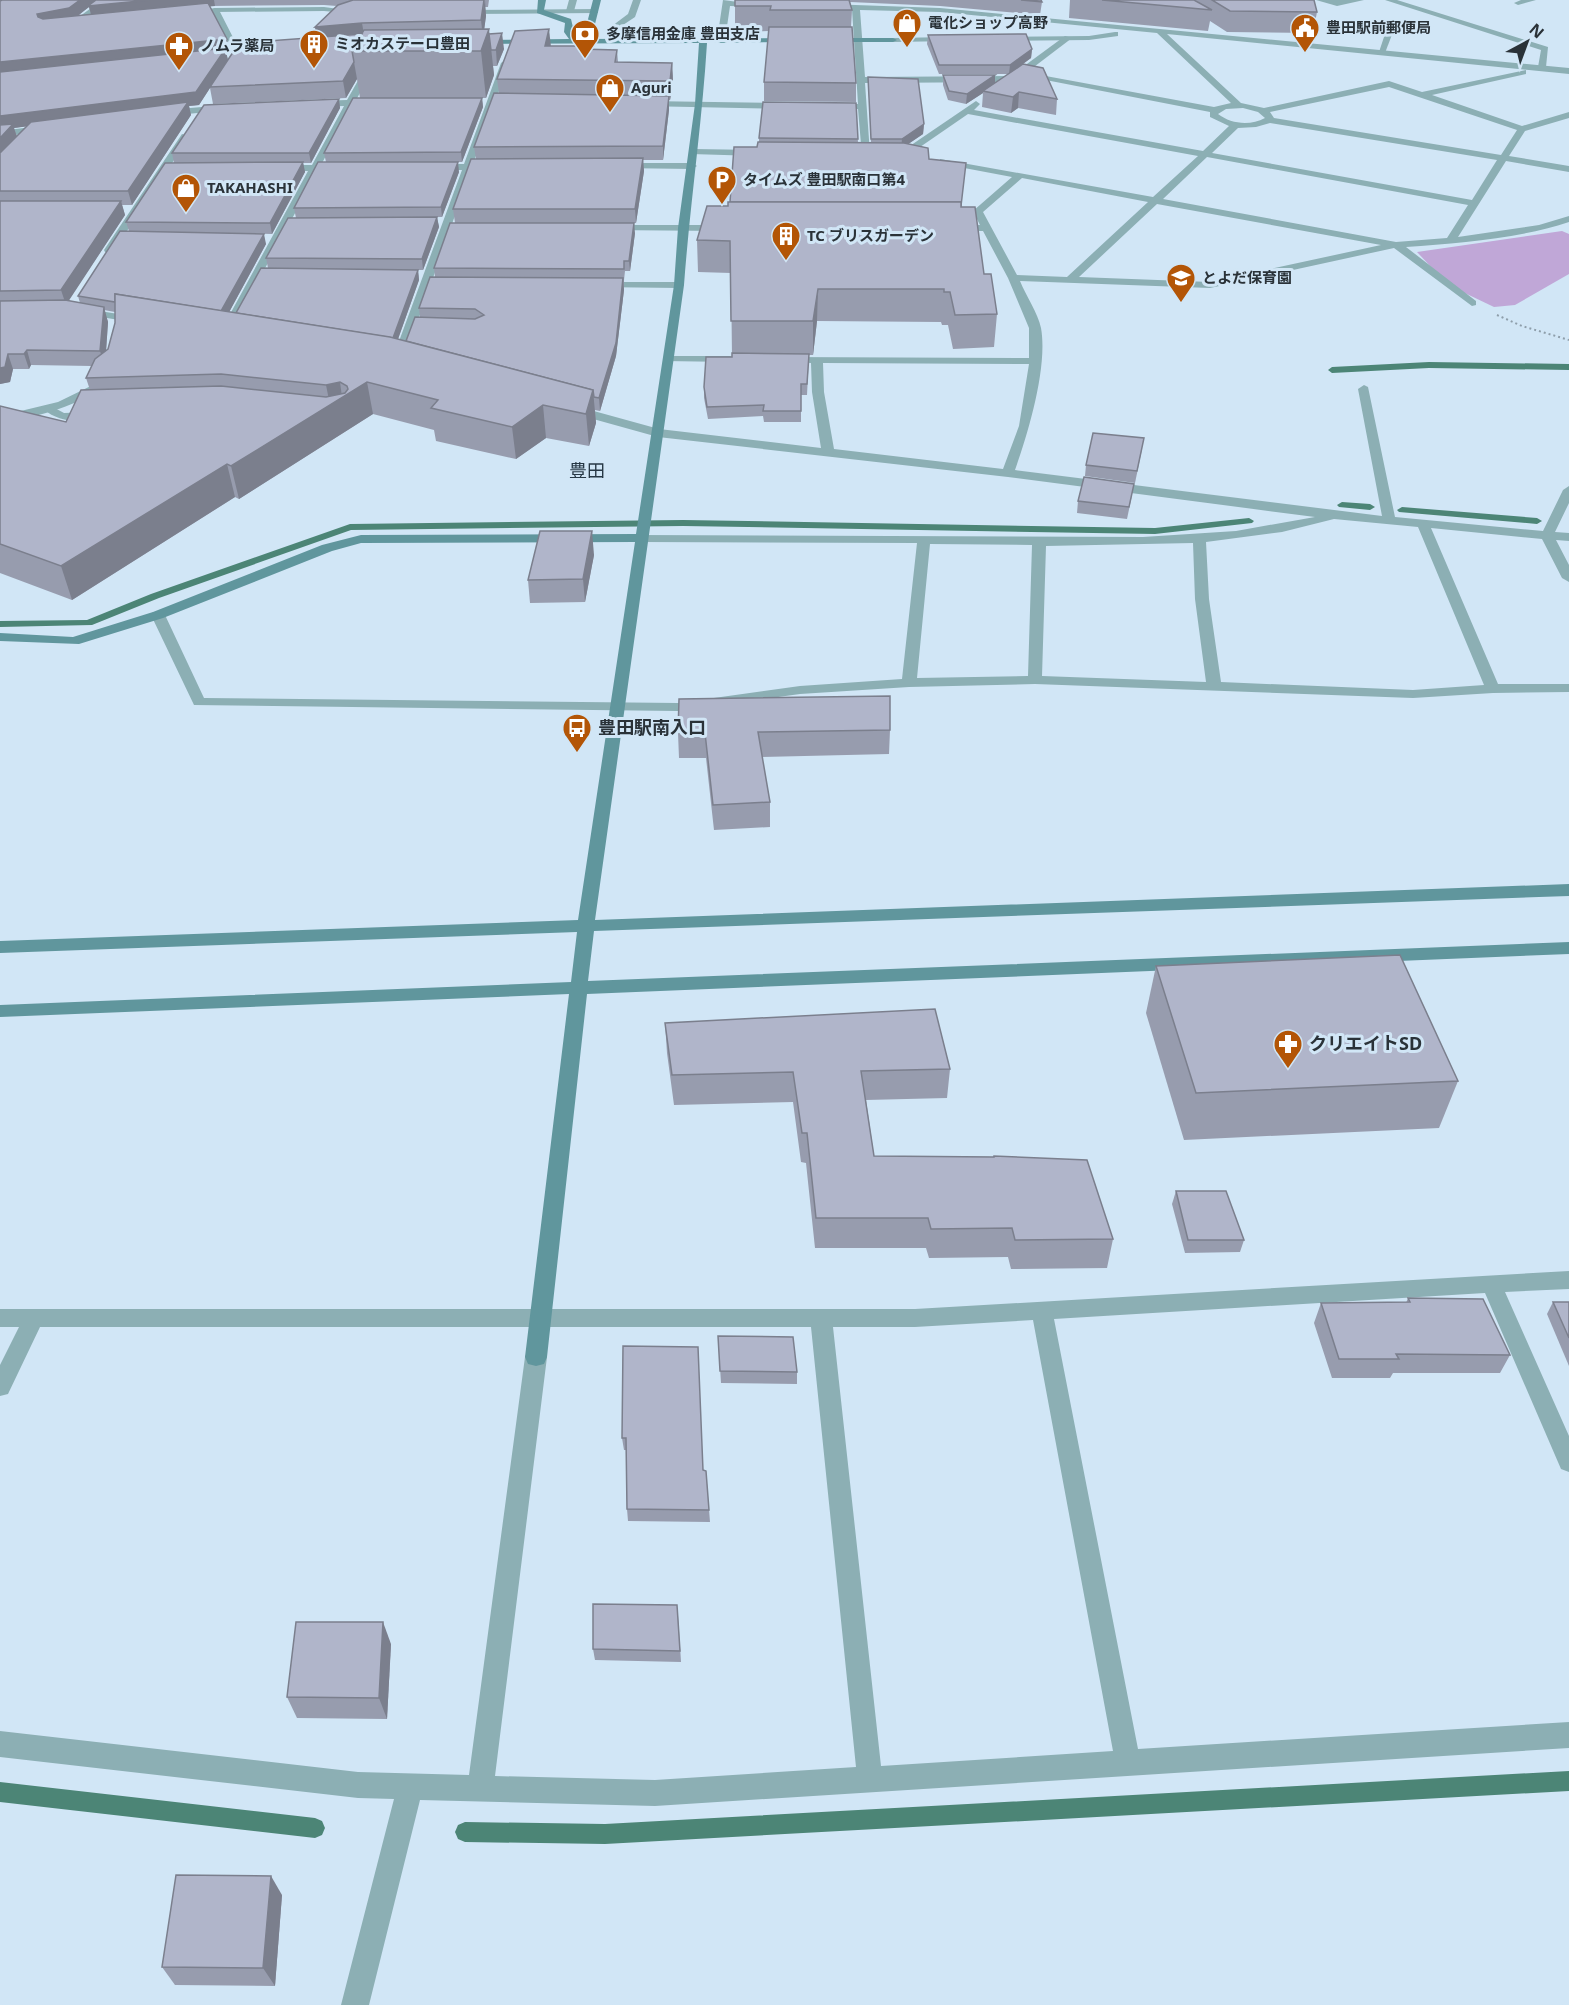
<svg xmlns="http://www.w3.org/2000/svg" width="1569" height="2005" viewBox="0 0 1569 2005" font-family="'Noto Sans','Noto Sans JP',sans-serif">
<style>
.green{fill:#c0a7d7}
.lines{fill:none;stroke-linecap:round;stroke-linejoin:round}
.stream{fill:#4c8576;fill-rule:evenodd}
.path{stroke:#8e9eaa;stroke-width:2;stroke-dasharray:2 3;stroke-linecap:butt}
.lane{fill:#8cafb4;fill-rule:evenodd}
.street{fill:#8cafb4;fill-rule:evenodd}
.secondary{fill:#60969d;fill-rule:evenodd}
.wall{fill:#979cae;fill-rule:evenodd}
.shaded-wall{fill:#7b7f8d}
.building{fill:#b0b5ca;stroke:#7b7f8d;stroke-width:1.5}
.labels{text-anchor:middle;stroke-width:6;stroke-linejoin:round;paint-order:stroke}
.far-poi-label{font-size:15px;font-weight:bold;fill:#2a3238;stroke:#d1e6f6;text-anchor:start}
.far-quarter-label{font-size:18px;fill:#273845;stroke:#d1e6f6}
.poi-label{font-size:18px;font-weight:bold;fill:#2a3238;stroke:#d1e6f6;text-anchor:start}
</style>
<rect width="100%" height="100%" fill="#d1e6f6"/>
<!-- green -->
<path class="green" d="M1562,231L1569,234V274L1515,305L1494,307L1448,285L1417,252Z"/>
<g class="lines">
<!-- stream -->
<g class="stream">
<path d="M1429,362L1569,364V370L1429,368L1332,373L1328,370L1332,367Z"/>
<path d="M1342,502L1370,504L1375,507L1370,510L1339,507L1337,505Z"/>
<path d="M1402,507L1537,518L1542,521L1537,524L1399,512L1397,510Z"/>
<path d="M1249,518L1254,521L1252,523L1155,534L683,526L351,530L159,598L92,625L0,627V621L87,620L151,594L350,524L683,520L1155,528Z"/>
<path d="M1569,1771V1791L605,1844L465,1842L458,1839L455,1832L458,1825L465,1822L605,1824Z"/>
<path d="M0,1782L315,1818L322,1821L325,1828L322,1835L315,1838L0,1802Z"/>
</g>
<!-- path -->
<path class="path" d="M1497,315L1522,326L1569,340"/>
<!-- lane -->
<g class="lane">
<path d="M569,0H577L574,11L570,13L566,11Z"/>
<path d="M1316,0H1364L1337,6Z"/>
<path d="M1385,0H1397L1548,47L1546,67L1542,70L1538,67L1541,50Z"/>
<path d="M1536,0L1518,5L1514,3L1521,0Z"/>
<path d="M324,7L360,12L356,14L324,11L215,12L211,10L215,8Z"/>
<path d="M1389,22L1396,24L1385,53L1378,55Z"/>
<path d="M1065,36L1072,38L1022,76H1016V72Z"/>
<path d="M51,406L64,413L92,412L98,416C86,426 56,421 45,410Z"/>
</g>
<!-- street -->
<g class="street">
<path d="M102,0H111L78,26H72V22Z"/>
<path d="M633,0H641L635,17L620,27L617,43H611L612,26L628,14Z"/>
<path d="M723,0L761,5L757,7L730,6L725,40L721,42L717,40Z"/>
<path d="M827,4L940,8L1569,68V74L1167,34L1241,103L1264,108L1389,81L1422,92L1526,70V74L1432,95L1522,126L1569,112V118L1525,131L1509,156L1569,166V172L1506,161L1458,237L1539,225L1569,216V222C1517,239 1460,243 1406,247L1476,301V305L1472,306L1394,248L1210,288L1020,281C1026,296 1038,313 1041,328C1048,367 1028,433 1015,470L1382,516L1358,389L1364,385L1368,387L1395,517L1543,531L1563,490L1569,486V503L1555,532L1569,533V541L1556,540L1569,565V582L1562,578L1542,539L1431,528L1498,684H1569V692L1493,693L1413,698L1035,684L909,687L800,694L678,711L194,705L151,615L153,612H163L165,615L204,698L678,703L800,686L902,679L917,543L642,542L635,538L637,535L1143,537L1236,531L1315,517L1008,477L658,437L568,412V406L572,405L659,429L821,448L812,392L811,363L785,362L779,359L781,357L1029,358V328L1008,278L983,231H955L950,228L955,225H980L973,211L1012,177L943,164L940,163V159L1153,197L1198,156L968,114L907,156H901V152L976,101L980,104L974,110L1203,151L1229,126L1210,117V112L1020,75L1024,72L1214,107L1231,103L1157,33L940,12L860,10L865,77L1012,76L1016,79L1012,82L865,83L870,154L862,156L858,109H832L828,106L832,103L858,104L852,9L824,8V4ZM1389,87L1517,130L1501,155L1274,118L1270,112ZM1243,108L1258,112L1265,118C1250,126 1231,124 1218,114L1226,109ZM1270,123L1497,160L1472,200L1212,153L1238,128L1256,127ZM1207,157L1468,205L1447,238L1396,242L1163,199ZM1022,178L1148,202L1067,277L1017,275L983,212ZM1157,204L1381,245L1210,282L1079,277ZM823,363L1029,364L1019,426L1003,469L834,449L824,392ZM1334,519L1418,527L1484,685L1413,690L1221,682L1209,599L1206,542L1282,532ZM1193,543L1195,599L1206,682L1042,676L1046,546ZM930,544L1032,545L1028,676L917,678Z"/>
<path d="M215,8L219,10L242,55L231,72L228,73L224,70L234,55L212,13L189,15L185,13Z"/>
<path d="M598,9V13H595L462,14L458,12L462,10Z"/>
<path d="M1115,32H1118V36L1089,40L1002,41L998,39L1002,37L1089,36Z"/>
<path d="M951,37L955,39L954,41L893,42L889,40L893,38Z"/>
<path d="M505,60L509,63L473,164H492L497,167L492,170H471L403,363L397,366L393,365L391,363L462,170H435L430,167L435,164H464L501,63Z"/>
<path d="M364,70L373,69L377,72L370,75L356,100L375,99L379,102L375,105H353L321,165H339L344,168L339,171H318L239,316L234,319L230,318L229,316L308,171H279L274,168L279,165H312L344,106L316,107L312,104L316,101L347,100Z"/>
<path d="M646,101L786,103L790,106L786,109L643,106L642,104Z"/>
<path d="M226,105L230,108L229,110L166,116L162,113L166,110Z"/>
<path d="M47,125L52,128L50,130L0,137V131Z"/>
<path d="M182,134L190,136L113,252H105L104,250Z"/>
<path d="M694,149L757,150L762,153L757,156L691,154V150Z"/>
<path d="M621,163H692L697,166L692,169L618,168V164Z"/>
<path d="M610,225H723L728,228L723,231L606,230L605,228Z"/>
<path d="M599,282H679L684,285L679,288L595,287V283Z"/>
<path d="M81,308L137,317L142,320L137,323L77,313L76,311Z"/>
<path d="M668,356H730L736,359L730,362L664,361V357Z"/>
<path d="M97,383L101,385V389C70,409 36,416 0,424V416L58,402Z"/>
<path d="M1569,1271V1289L1505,1292L1569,1436V1472L1561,1469L1485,1293L1054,1319L1138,1749L1569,1722V1748L655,1806L420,1800L369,2005H341L394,1799L358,1798L0,1757V1731L358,1772L469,1775L525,1357L528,1350L536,1348L544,1350L547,1357L495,1776L655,1780L856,1767L811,1327H40L8,1394L0,1396V1365L19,1327H0V1309H915ZM1033,1320L1113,1751L881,1766L833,1327H915Z"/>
</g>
<!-- secondary -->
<g class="secondary">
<path d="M538,0H546L544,10L571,19L575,36L586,27L593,0H601L594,28L582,39L791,38L795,40L791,42L707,43C702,124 690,204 684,285L595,920L1569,884V896L594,931L588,981L1569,942V954L587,994L547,1357L544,1364L536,1366L528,1364L525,1357L569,994L0,1017V1005L571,982L577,932L0,953V941L578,920L635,542L361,543L332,551L163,618L79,644L0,641V633L73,637L153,612L322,545L361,535L636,534L674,285L678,228L695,104L699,43L477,44V40H480L569,39L564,32L565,23L537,13Z"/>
<path d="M825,38H893L897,40L893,42H825Z"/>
</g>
</g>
<!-- wall -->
<g class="wall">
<path d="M0,0H489L488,7H485L486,16L484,30L504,49L497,66H493L494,75L486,98H360L357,79L346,98L213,104L210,88L199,105L189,106L191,115L132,205H122L125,215L68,301L80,303L78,296L129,231L126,222L259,163H174L172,153L339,99L340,108L311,163H303L305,172L272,234L236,233L266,244L229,312L236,313L268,268L266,258L437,217L439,227L423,270H418L419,280L398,339L406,341L420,317L419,308L435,277L434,268L635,233L630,271H625L624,280V290L616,356L600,411L595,410L596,423L589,446L546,438L516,459L436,441L434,430L373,414L239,499L235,497L72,600L0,573V406L66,422L90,390L86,378L92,366L31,365L29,369H13L10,382L0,384ZM324,5L337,6L315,27L317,37L228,60L226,52H230L210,6ZM89,7L91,15L78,16L85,10ZM27,126L17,136L14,128ZM104,310L115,312V323L108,349L106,351L108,322Z"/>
<path d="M735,0H1041L1042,2L1040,15L940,6L850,2L852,10L851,27L856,83V102L764,101V82L769,31L735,32Z"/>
<path d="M1070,0H1314L1317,12L1313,33L1227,32L1210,21L1208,31L1069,18Z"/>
<path d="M928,35L1032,49L1031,58L1020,66L1057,99L1056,115L1018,108L1011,113L982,107L983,93L966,104L948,100L943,85V75H995V83L1009,74H939L927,44Z"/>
<path d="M550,46L580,49L617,50L618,62L672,63L673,81L670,100H669V110L663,160H643L644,171L636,223H455L453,209L476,159L474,147L499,93L497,79Z"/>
<path d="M868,77L924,124L923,134L908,144L929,159L962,207L997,314L994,347L953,349L948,325H942L941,322L817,321L813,355H809L807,395H801V422H764L763,416L708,419L704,398V387L732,357L731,273L698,272L697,240L728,206L757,147L759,142V138L856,103L858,143H871Z"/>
<path d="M482,98L483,107L462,162H368L459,172L442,217L296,218L294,208L326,162L324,153Z"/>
<path d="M1142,449L1135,483L1085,476L1086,465Z"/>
<path d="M1132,495L1127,519L1077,513L1078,501Z"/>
<path d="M594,555L585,602L530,603L528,580Z"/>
<path d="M890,730L889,754L762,757L770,802V827L714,830L706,758H679L678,733Z"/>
<path d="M1156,966L1458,1081L1439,1128L1184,1140L1146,1013Z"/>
<path d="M665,1023L950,1069L947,1098L866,1100L874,1156L993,1157L994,1156L1113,1239L1107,1268L1011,1269L1008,1257L929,1258L926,1248H815L806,1163L801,1162L793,1102L674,1105L667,1053Z"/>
<path d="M1176,1191L1244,1240L1240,1252L1185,1253L1172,1204Z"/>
<path d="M1408,1298L1510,1355L1500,1373H1393L1390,1378H1332L1314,1323L1321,1303H1406Z"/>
<path d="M1553,1302H1569V1366L1547,1314Z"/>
<path d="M718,1336L797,1372V1384L721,1383Z"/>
<path d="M623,1346L703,1470L706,1471L710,1522L628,1521L627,1509L626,1450H624L622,1438Z"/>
<path d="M678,1616L681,1662L595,1660L593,1649Z"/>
<path d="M391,1644L387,1719L297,1718L287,1697Z"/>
<path d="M282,1895L275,1986L175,1985L162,1967Z"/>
</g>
<!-- shaded-wall -->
<g class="shaded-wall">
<path d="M80,0H214L215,6L92,18L89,7L72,20L40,26L37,14Z"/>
<path d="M485,0L486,16L483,38L481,20Z"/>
<path d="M362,23L365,41L318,44L315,27Z"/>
<path d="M489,29L494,75L486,98L481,51Z"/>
<path d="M549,29L551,47L545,46Z"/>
<path d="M502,33L504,49L497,66L496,50Z"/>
<path d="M227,39L230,52H226L228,60L199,105L189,106L191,115L132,205L128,191L185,107L14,128L17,137L0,156V62Z"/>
<path d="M1032,49L1031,58L1009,74L1010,65Z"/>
<path d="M354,62L357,79L346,98L343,81Z"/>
<path d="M672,63L673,81L670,100V81Z"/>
<path d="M995,75V84L983,91V93L966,104L967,94Z"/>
<path d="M1019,92L1018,108L1011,113L1013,97Z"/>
<path d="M669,96V110L663,160V146Z"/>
<path d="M482,98L483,107L462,162L461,152Z"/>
<path d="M339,99L340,108L311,163L309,153Z"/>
<path d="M924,124L923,134L901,149L902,139Z"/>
<path d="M643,158L644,171L636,223L635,209Z"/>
<path d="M303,162L305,172L272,234L270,223Z"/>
<path d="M458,162L459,172L442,217L441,207Z"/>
<path d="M121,201L125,215L66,305L61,290Z"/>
<path d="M437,217L439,227L423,270L422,259Z"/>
<path d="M634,223L635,233L630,271L629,261Z"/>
<path d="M264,234L266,244L220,329L217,318Z"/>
<path d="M418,270L419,280L392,356L390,346Z"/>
<path d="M623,278L624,290L616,356L600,411L599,398Z"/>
<path d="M818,289L817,321L813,355V321Z"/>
<path d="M104,307L108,322L105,366L100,351Z"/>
<path d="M27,350L31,365L29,369L24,354Z"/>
<path d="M8,354L13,369L10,382L0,384V368Z"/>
<path d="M340,382L342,397L367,382L373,414L239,499L231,466L330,405L326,385Z"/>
<path d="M593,390L596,423L589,446L586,414Z"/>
<path d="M543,405L546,438L516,459L512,427Z"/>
<path d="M227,464L235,497L72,600L61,566Z"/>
<path d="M592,531L594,555L585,602L583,579Z"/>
<path d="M383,1622L391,1644L387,1719L379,1698Z"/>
<path d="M271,1876L282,1895L275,1986L263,1968Z"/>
</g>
<!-- building -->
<g class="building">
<path d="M2,0H80L69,8L37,14L38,17L43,19L208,3L227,39L0,62V1Z"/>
<path d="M96,0H150L88,6Z"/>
<path d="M353,0H484L481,20L362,23L315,27L338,5Z"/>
<path d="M735,0H849L852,10H770L771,6H735Z"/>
<path d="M1021,0H1041L1042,2Z"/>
<path d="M1102,0H1194L1212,10Z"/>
<path d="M1212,0H1314L1317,12L1230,11Z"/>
<path d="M769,27H852L856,83L764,82Z"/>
<path d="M489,29L481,51H352L364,30Z"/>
<path d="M549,29L545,46H580V49L617,50L615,62L672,63L670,81L497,79L515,31Z"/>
<path d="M502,33L496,50H491L489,34Z"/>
<path d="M362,34L352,51L354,62L343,81L210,87L239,43Z"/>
<path d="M1026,34L1032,49L1010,65H939L928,35Z"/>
<path d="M226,48L196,92L0,116V72Z"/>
<path d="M1023,64L1043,68L1057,99L1019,92L1013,97L983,91Z"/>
<path d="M943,75H995L967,94L949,91Z"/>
<path d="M868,77L918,79L924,124L902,139H871Z"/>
<path d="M494,93L669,96L663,146L474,147Z"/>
<path d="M353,98H482L461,152L324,153Z"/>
<path d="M339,99L309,153H172L204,105Z"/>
<path d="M188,102L128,191H0V153L31,122Z"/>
<path d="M763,102L856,103L858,139L759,138Z"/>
<path d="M13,124L0,138V125Z"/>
<path d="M758,142L904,143L928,148L929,159L966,163L961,206V202H730L734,147H757Z"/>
<path d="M643,158L635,209H453L471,159Z"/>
<path d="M303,162L270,223L126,222L165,163Z"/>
<path d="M318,162H458L441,207L294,208Z"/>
<path d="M0,201H121L61,290L0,291Z"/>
<path d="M728,202H961V207H975L984,274H991L997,314L955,315L950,292H944V289H818L813,321H731L730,241L697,240L707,206H728Z"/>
<path d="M437,217L422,259L266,258L288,218Z"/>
<path d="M450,223H634L629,261H624V269L434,268Z"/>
<path d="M120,231L264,234L221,311L115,294V302L78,296Z"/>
<path d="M261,268L418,270L393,338L236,313Z"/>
<path d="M430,277L623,278L616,343L599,398L594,397L593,390L406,341L415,317L475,319L484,315L475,309L419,308Z"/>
<path d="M115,294L390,337L593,390L586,414L543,405L512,427L431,408L438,400L367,382L231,466L227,464L61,566L0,544V406L66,422L81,390L221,386L326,397L345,393L348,389L347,386L340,382L326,385L221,374L86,378L95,359L108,349L115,323Z"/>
<path d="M65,300L104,307L100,351L27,350L24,354H8L5,367L0,368V301Z"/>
<path d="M732,353L809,354L807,384H801V411H763L764,405L707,407L704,387L706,357H732Z"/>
<path d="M1093,433L1144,438L1137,471L1086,465Z"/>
<path d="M1084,477L1134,484L1129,507L1078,501Z"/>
<path d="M540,531H592L583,579L528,580Z"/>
<path d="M890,696V730L758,732L770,802L713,805L705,733H678L679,699Z"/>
<path d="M1400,955L1458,1081L1196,1093L1156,966Z"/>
<path d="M935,1009L950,1069L861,1071L874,1156L994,1157V1156L1087,1160L1113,1239L1015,1240L1012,1228L931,1229L928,1218H816L807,1133H802L793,1072L672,1075L665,1023Z"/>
<path d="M1176,1191H1226L1244,1240H1188Z"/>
<path d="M1408,1298L1483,1299L1510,1355L1396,1354L1399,1359H1339L1321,1303L1410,1302Z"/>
<path d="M1553,1302H1569V1338Z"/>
<path d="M718,1336L793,1337L797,1372L720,1371Z"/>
<path d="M623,1346L698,1347L703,1470L706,1471L709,1510L627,1509L626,1438H622Z"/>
<path d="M593,1604L677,1605L680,1651L593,1649Z"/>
<path d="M296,1622H383L379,1698L287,1697Z"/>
<path d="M176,1875L271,1876L263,1968L162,1967Z"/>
</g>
<!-- icons -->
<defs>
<g id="shop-pin" transform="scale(1.5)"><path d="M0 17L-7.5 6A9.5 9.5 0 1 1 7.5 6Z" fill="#b35506" stroke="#d1e6f6"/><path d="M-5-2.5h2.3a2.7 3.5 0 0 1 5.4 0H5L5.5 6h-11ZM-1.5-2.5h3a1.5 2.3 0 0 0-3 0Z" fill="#fff"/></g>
<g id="civic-pin" transform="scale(1.5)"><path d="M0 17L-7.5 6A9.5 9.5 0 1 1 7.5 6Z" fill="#b35506" stroke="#d1e6f6"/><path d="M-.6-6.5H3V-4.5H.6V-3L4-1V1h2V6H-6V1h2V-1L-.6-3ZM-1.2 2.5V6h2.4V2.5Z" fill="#fff"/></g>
<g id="bank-pin" transform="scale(1.5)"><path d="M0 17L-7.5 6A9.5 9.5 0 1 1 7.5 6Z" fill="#b35506" stroke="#d1e6f6"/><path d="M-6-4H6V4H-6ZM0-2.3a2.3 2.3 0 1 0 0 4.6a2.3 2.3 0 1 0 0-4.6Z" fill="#fff"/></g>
<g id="building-pin" transform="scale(1.5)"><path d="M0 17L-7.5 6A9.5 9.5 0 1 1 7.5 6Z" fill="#b35506" stroke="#d1e6f6"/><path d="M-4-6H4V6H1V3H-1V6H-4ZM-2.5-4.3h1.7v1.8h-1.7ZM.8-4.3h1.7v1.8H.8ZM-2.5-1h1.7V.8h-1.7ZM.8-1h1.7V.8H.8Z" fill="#fff"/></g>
<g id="pharmacy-pin" transform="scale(1.5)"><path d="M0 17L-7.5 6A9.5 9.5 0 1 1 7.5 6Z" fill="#b35506" stroke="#d1e6f6"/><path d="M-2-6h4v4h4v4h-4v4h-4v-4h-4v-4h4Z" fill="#fff"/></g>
<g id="parking-pin" transform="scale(1.5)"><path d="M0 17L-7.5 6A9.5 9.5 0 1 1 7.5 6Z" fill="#b35506" stroke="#d1e6f6"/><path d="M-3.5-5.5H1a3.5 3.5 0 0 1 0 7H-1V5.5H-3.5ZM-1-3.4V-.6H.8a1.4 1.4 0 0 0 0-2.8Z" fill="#fff"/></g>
<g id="school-pin" transform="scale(1.5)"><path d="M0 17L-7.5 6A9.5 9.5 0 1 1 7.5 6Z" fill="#b35506" stroke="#d1e6f6"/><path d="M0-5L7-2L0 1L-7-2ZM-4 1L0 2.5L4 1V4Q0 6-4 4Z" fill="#fff"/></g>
<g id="bus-pin" transform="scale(1.5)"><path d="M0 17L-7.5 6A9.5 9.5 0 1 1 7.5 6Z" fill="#b35506" stroke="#d1e6f6"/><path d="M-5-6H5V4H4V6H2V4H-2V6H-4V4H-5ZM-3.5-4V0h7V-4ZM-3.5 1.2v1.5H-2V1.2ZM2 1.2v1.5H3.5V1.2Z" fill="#fff"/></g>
</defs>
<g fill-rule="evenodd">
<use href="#shop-pin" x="907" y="23"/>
<use href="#civic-pin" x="1305" y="28"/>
<use href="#bank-pin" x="585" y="34"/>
<use href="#building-pin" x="314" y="44"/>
<use href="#pharmacy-pin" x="179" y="46"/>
<use href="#shop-pin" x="610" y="88"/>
<use href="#parking-pin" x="722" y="180"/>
<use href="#shop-pin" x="186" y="188"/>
<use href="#building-pin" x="786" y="236"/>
<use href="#school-pin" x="1181" y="278"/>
<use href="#bus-pin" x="577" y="728"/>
<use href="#pharmacy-pin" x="1288" y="1044"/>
</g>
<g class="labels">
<!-- far-poi labels -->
<g class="far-poi-label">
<text x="928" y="28">電化ショップ高野</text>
<text x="1326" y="33">豊田駅前郵便局</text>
<text x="606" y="39">多摩信用金庫 豊田支店</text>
<text x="335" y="49">ミオカステーロ豊田</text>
<text x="200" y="51">ノムラ薬局</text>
<text x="631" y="93">Aguri</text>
<text x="743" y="185">タイムズ 豊田駅南口第4</text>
<text x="207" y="193">TAKAHASHI</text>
<text x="807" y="241">TC ブリスガーデン</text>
<text x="1202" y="283">とよだ保育園</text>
</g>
<!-- far-quarter labels -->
<g class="far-quarter-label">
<text x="587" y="477">豊田</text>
</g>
<!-- poi labels -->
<g class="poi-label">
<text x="598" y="734">豊田駅南入口</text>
<text x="1309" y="1050">クリエイトSD</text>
</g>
</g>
<!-- north arrow -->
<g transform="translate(1527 42) rotate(41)" stroke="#d1e6f6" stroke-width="4.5" paint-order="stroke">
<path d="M0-4.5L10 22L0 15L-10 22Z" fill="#2a3238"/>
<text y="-9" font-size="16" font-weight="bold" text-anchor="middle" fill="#2a3238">N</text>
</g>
</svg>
